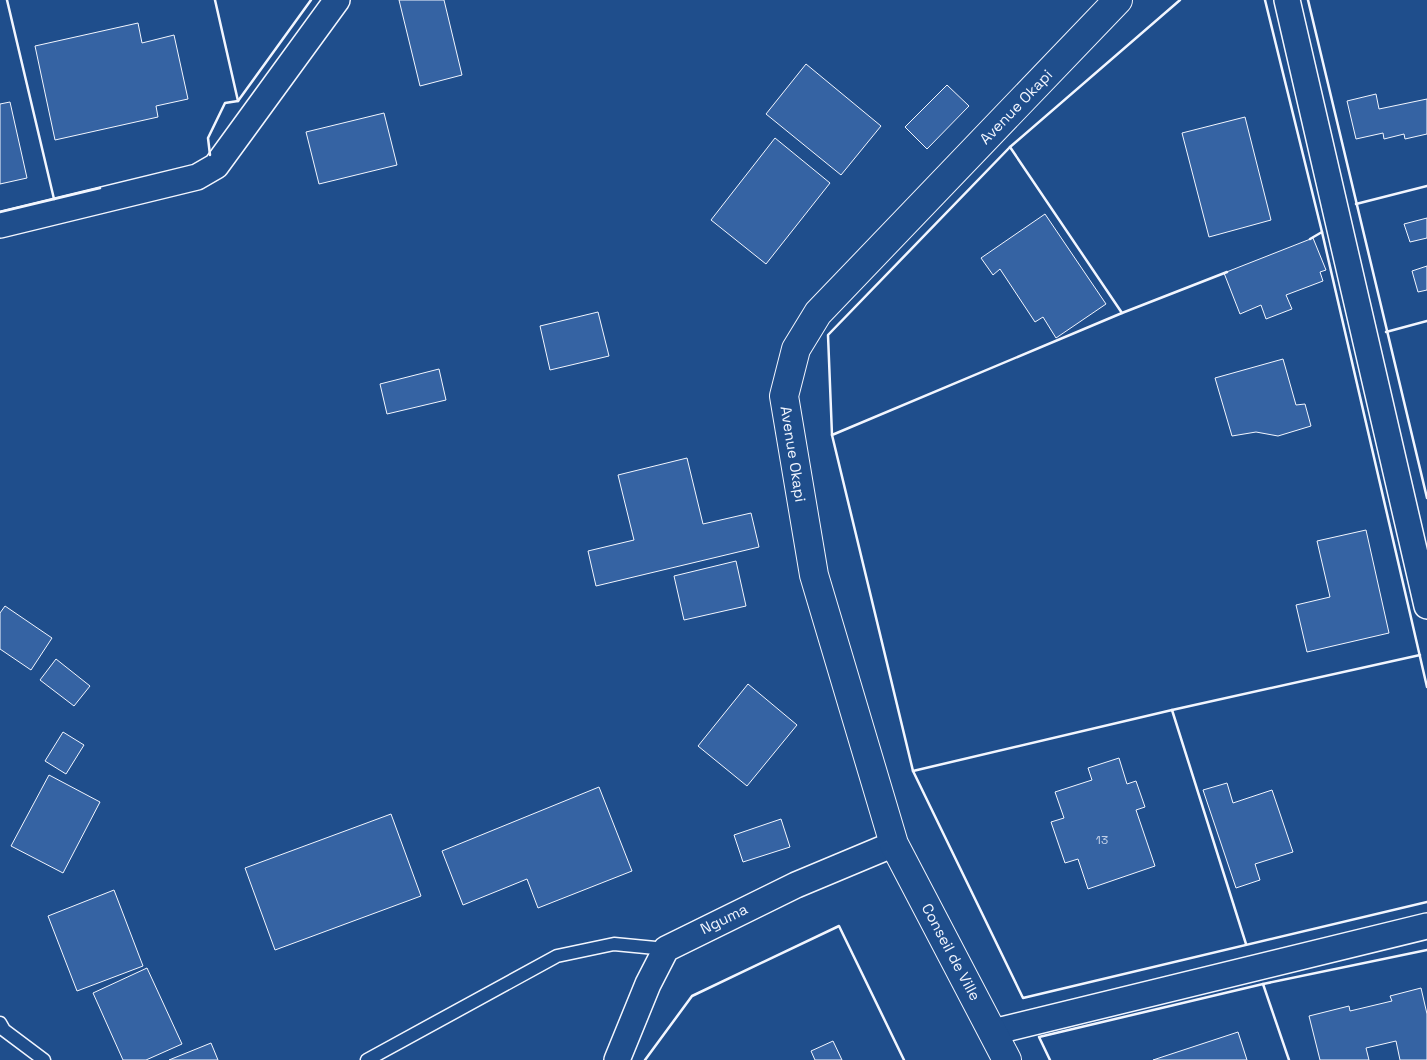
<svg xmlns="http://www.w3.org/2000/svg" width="1427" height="1060" viewBox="0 0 1427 1060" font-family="'Space Grotesk',sans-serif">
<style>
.building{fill:#3563a3;stroke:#f2f6ff}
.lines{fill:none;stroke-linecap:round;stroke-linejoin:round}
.service-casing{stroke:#f2f6ff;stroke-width:15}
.minor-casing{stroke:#f2f6ff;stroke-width:28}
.tertiary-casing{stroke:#f2f6ff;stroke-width:30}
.service{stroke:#1f4e8c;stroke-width:12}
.minor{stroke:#1f4e8c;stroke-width:25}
.tertiary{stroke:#1f4e8c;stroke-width:28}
.wall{stroke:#f2f6ff;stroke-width:2.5}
.labels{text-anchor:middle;stroke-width:4;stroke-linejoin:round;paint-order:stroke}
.number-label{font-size:12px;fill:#c3d1e8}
.street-label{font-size:15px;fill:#f2f6ff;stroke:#1f4e8c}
</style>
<rect width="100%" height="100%" fill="#1f4e8c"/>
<!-- building -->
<g class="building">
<path d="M399,0H444L462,75L420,86Z"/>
<path d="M138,23L142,43L174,35L188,99L156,106L158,117L55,140L35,46Z"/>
<path d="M806,64L881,126L841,175L766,114Z"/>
<path d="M947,85L969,106L927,149L905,127Z"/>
<path d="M1376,94L1379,109L1427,99V134L1405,139L1404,134L1384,139L1383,133L1356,139L1347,101Z"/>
<path d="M10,102L27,178L0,184V104Z"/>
<path d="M384,113L397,165L319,184L306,132Z"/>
<path d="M1245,117L1271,220L1209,237L1182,133Z"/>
<path d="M775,138L830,183L766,264L711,220Z"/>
<path d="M1045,214L1106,304L1056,338L1043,317L1035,322L1000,269L993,275L981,258Z"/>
<path d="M1427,218V238L1410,242L1404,224Z"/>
<path d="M1313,238L1326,270L1320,272L1323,281L1286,295L1292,309L1266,319L1261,305L1240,314L1224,273Z"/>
<path d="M1427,266V290L1418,292L1412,271Z"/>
<path d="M598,312L609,356L550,370L540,326Z"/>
<path d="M1283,359L1296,405L1305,404L1311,426L1278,436L1256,432L1232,436L1215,378Z"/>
<path d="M439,369L446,400L387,414L380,384Z"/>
<path d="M687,458L703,524L751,513L759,547L596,586L588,551L634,540L618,475Z"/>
<path d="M1366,530L1389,633L1307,652L1296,605L1330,597L1317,541Z"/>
<path d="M736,561L746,606L684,620L674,576Z"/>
<path d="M5,606L52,638L31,670L0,649V613Z"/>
<path d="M56,659L90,686L74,706L40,680Z"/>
<path d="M748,684L797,725L747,786L698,746Z"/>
<path d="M63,732L84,745L66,774L45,761Z"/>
<path d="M1119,758L1127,784L1136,781L1145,807L1136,810L1155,866L1088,889L1078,859L1065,863L1051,822L1064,818L1055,792L1092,780L1088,768Z"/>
<path d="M49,775L100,802L63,873L11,846Z"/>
<path d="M1227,783L1233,803L1272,790L1293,852L1255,864L1260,880L1236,888L1203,790Z"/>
<path d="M599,787L632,871L538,908L527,879L463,905L442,851Z"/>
<path d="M391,814L421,896L275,950L245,868Z"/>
<path d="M781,819L790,847L743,862L734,835Z"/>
<path d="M114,890L143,966L77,991L48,916Z"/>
<path d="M147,968L182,1044L146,1060H123L93,993Z"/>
<path d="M1421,988L1427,1014V1060H1400L1396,1041L1366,1048L1369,1060H1320L1309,1016L1349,1006L1350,1011L1392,1001L1390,996Z"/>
<path d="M1238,1032L1247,1060H1153Z"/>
<path d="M833,1041L842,1060H815L811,1051Z"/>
<path d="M211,1043L218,1060H169Z"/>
</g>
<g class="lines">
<!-- service casing -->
<g class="service-casing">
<g id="service">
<path d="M0,1023L4,1030L44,1060"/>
<path d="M367,1060L557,956L614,944L666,949"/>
</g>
</g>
<!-- minor casing -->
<g class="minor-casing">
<g id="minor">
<path d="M1287,0L1427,606"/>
<path d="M0,225L197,177L216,166L337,0"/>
<path d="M993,1032L1427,926"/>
<path d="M617,1060L648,984L666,949L796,885L894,844"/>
</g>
</g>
<!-- tertiary casing -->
<g class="tertiary-casing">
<path id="tertiary" d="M1007,1060L894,844L814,575L784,396L796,349L818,313L1118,0"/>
</g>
<!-- service -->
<use href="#service" class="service"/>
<!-- minor -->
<use href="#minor" class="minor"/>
<!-- tertiary -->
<use href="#tertiary" class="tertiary"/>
<!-- wall -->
<g class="wall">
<path d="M7,0L54,199"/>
<path d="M215,0L238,101"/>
<path d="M1265,0L1322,232"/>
<path d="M1308,0L1427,498"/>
<path d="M1010,147L1122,313"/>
<path d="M210,155L208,138L225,103L238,101L311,0"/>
<path d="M1356,204L1427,186"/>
<path d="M0,212L100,188"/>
<path d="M1310,239L1322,232L1427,687"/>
<path d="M1227,272L1122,313L832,435L913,771L1023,998L1427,902"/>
<path d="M1386,332L1427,321"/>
<path d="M832,435L828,335L1010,147L1180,0"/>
<path d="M1172,710L1246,944"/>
<path d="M913,771L1172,710L1420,655"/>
<path d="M1263,984L1289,1060"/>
<path d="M645,1060L692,996L839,926L904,1060"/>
<path d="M1050,1060L1039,1037L1263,984L1427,950"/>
</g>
</g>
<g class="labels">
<!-- number labels -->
<g class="number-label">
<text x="1102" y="844">13</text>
</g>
<!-- street labels -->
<g class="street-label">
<text transform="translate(1016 107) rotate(-46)" y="5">Avenue Okapi</text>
<text transform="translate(793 454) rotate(81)" y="5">Avenue Okapi</text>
<text transform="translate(724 919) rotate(-26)" y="5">Nguma</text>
<text transform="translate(951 952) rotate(62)" y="5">Conseil de Ville</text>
</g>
</g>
</svg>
